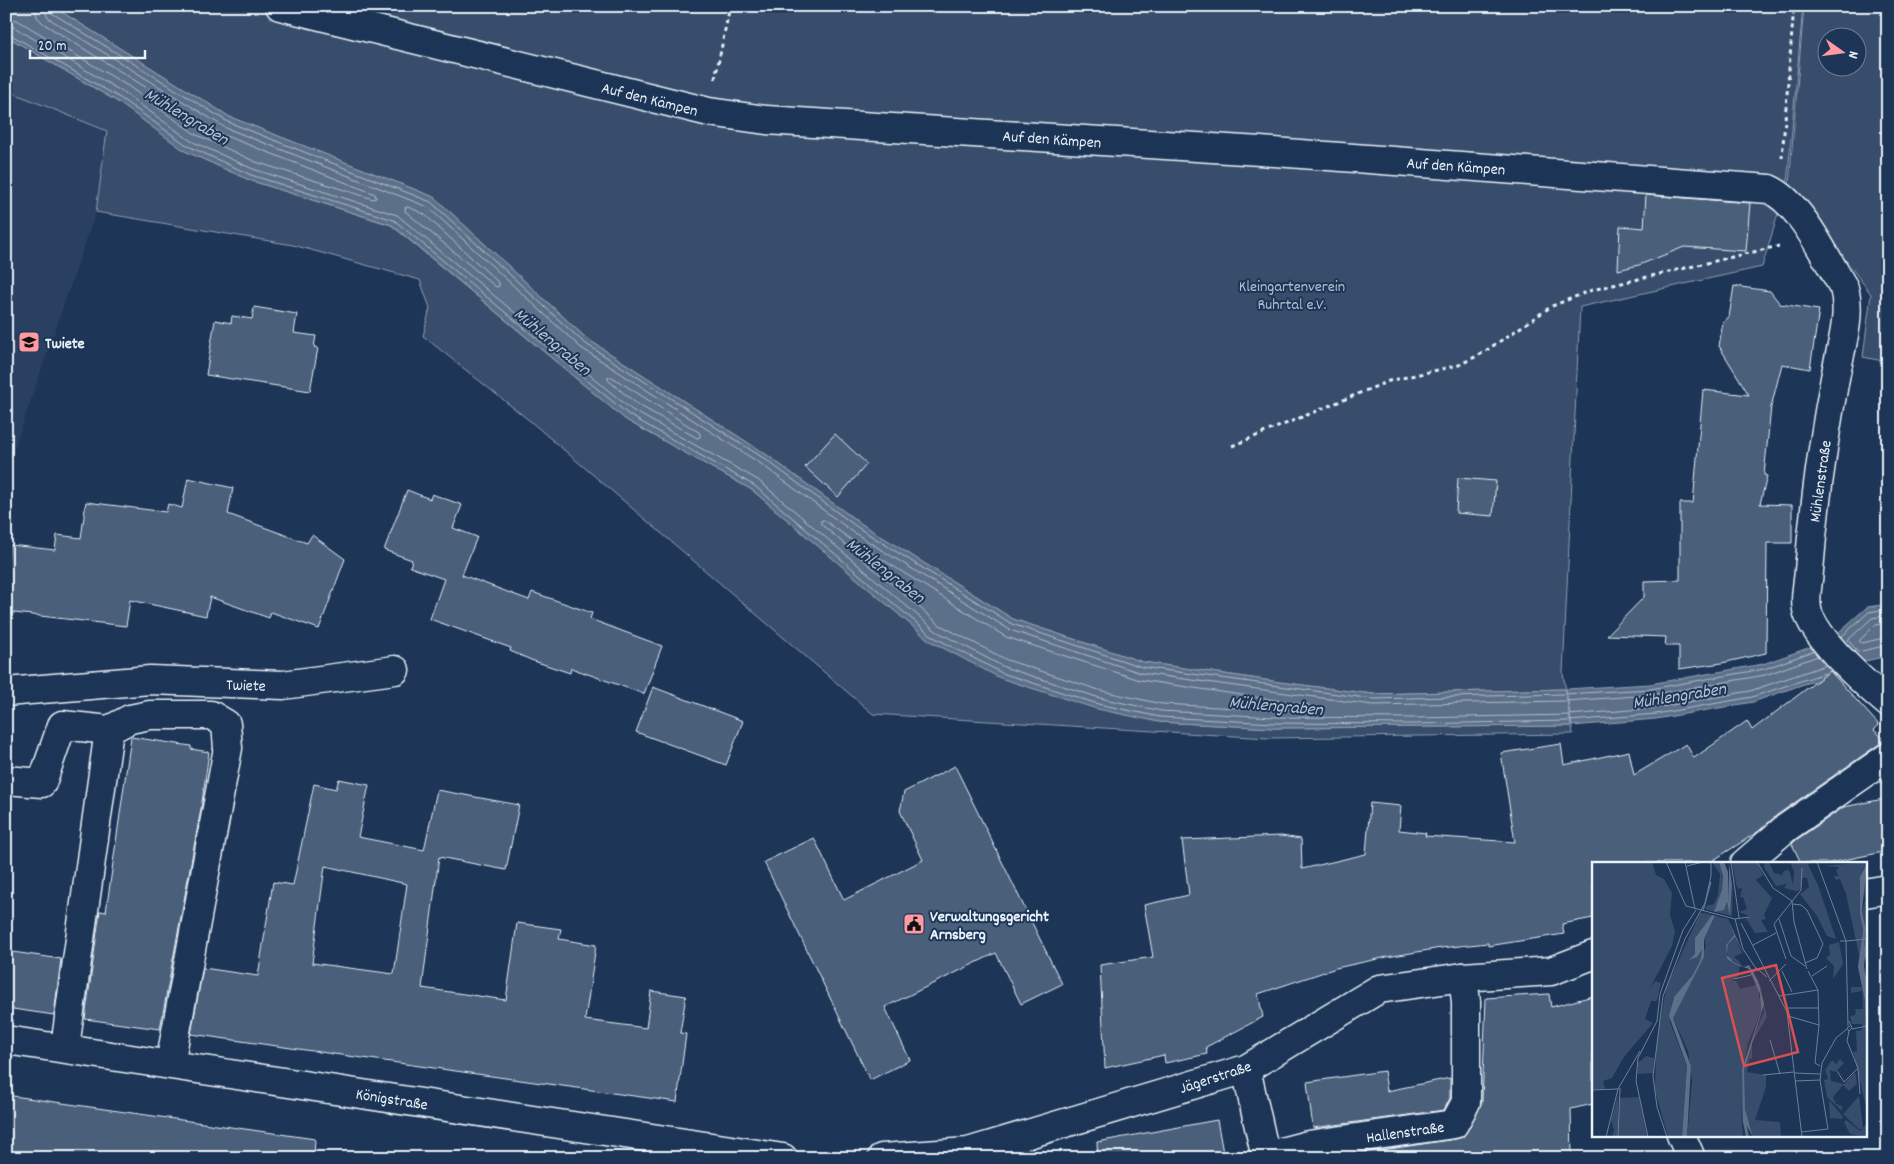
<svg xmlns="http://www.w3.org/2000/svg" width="1894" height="1164" viewBox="0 0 1894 1164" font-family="Dekko,sans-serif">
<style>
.built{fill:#2a4162}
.green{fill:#374d6c;stroke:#909fb2;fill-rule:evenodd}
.water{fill:#5d7089;stroke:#95a4b5}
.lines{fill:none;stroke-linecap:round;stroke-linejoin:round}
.shore{stroke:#b0bdcc;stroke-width:1}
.building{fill:#495e7a;stroke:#e8f1f8;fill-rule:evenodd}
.minor-casing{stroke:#e8f1f8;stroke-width:31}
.path{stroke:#e8f1f8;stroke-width:3;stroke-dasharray:4 4;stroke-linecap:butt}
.minor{stroke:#1d3557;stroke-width:28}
.labels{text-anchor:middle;stroke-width:4;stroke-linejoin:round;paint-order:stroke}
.street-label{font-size:16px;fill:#e8f1f8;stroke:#1d3557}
.park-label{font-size:16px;fill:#b3c0ce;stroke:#1d3557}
.poi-label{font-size:16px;font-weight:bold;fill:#e8f1f8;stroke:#1d3557;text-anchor:start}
.water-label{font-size:18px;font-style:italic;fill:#b7c4d1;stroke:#1d3557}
.inset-road{fill:none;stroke:#6e8097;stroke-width:1}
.view{fill:#da5052;fill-opacity:0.15;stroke:#da5052;stroke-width:2.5}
.inset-edge{fill:none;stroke:#e8f1f8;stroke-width:2.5}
</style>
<rect width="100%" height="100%" fill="#1d3557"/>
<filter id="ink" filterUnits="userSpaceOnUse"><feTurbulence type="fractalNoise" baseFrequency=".02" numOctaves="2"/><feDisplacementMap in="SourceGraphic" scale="10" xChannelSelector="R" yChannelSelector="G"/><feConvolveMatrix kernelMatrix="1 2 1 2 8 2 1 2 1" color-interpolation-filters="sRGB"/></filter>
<g filter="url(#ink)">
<!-- built -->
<path class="built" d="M6,90L107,130L96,212L6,472Z"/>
<!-- green -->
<g class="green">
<path d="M52,6H1803L1787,184L1762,267L1580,307L1563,673L1573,734L1268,738L873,714L530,421L423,336L430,308L420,280L293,245L96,212L107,131L6,90V36L118,102L185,151L249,180L391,225L626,420L752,490L930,641L1000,677L1159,722L1274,728L1570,726L1564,689L1373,694L1279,682L1143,662L1013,619L860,523L767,455L586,338L434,197L230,117Z"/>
<path d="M1804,6H1888V362L1863,357L1871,294L1789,184ZM1826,38H1856V68H1826Z"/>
</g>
<!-- water -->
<g class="water">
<path d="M6,6H52L230,117L434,197L586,338L767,455L860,523L1013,619L1143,662L1279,682L1373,694L1565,689L1571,726L1274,728L1159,722L1097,709L1000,678L930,641L752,490L626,420L392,225L249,180L185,151L118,102L6,36Z"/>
<path d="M1888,604V656L1865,661L1855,667L1831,639L1867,607Z"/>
<path d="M1822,643L1838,675L1804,684L1753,702L1656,719L1572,726L1566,689L1650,684L1763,664Z"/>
</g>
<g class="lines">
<!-- shore -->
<g class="shore">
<path d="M43,6L48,18L226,128L428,207L580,347L761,464L853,532L1010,630L1141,673L1373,705L1566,701L1651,695L1765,675L1818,656"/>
<path d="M49,6L52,13L228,122L431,202L583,342L765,459L857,527L1012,624L1142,667L1373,699L1565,694L1650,689L1764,669L1814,651"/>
<path d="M6,18L17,20L128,86L195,134L256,162L373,199L376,198L375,194L221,134L44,24L37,17L35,6"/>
<path d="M6,25L14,27L124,93L191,141L253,169L397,215L632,410L758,480L936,631L1004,667L1100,698L1161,711L1274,717L1413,718L1569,715L1655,708L1750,691L1826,665"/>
<path d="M6,32L120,98L188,146L251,175L394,220L629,415L755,486L932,636L1002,673L1098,704L1160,717L1274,723L1413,724L1569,721L1656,714L1752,697L1825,673"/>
<path d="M408,207L424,214L499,283V286L496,287L405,211V208Z"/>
<path d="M608,377H612L700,433V437L697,438L637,404L609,381Z"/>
<path d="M824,520L850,539L1006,637L1140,680L1309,705L1311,708L1274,710L1162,704L1102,691L1007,660L940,625L821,524V521Z"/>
<path d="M1888,615L1872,618L1848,640L1858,652L1888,645"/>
<path d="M1888,623L1875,625L1859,641L1862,643L1888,637"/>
<path d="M1841,637L1869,612L1888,609"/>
</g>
</g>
<!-- building -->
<g class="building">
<path d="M1646,195L1750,203L1746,251L1684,247L1639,265L1618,270L1620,226L1644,228Z"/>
<path d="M1734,286L1770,291L1780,304L1819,310L1810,369L1782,364L1771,407L1764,475L1767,476L1760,504L1792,505V543H1767L1766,653L1722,663L1679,669V646H1665L1666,637L1607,635L1644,597V581L1680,580V503H1693L1703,390L1749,395L1719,346L1723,322L1729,317Z"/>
<path d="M254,307L297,314L294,333L316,336L314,347L318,348L310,391L206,375L215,320L231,323L232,316L252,319Z"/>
<path d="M835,434L867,464L838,497L805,467Z"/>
<path d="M188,478L233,488L228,514L307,543L312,535L345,559L319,629L271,612L269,618L210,597L206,616L130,600L126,626L6,612V580L10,545L55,550L57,535L81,538L86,502L166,512L168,504L182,508Z"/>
<path d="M1458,478L1496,481L1493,516L1456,513Z"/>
<path d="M407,490L430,499L432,494L462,505L453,528L477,537L462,575L529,600L532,592L592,613L590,619L662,646L644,694L571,668L570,673L531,660L510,651L511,648L430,619L444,579L410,567L412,560L384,550Z"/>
<path d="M1830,671L1879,725L1874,730L1885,740L1777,815L1759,831L1709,863H1593V918L1562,924L1564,934L1488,946V943L1441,948L1387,957L1336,968L1258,994L1263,1017L1206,1047L1207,1054L1165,1063L1164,1055L1105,1068L1100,965L1153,957L1144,905L1189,895L1182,840L1281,836L1301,839L1302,869L1366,854L1370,803L1401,806L1399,830L1426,833L1425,836L1515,842L1501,753L1561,744L1564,765L1629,751L1634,775L1686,744L1694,758L1747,721L1752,730Z"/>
<path d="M653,687L743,721L726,765L636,732Z"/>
<path d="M131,737L191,746V749L209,752L201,809L160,1029L85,1019L100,911L106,912Z"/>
<path d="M955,766L1062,984L1021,1004L996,953L885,1007L910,1060L870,1080L764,862L814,838L844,900L923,860L900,811L904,792Z"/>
<path d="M339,779L369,785L358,837L424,850L437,790L519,805L506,870L439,857L422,988L506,1000L517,923L561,929L559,939L596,945L585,1020L646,1028L651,991L686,996L680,1033L686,1034L677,1102L191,1034L203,968L258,976L273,882L293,885L314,784L336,789ZM325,866L407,884L394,974L312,963Z"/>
<path d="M1888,798V851L1829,863H1801L1792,844L1796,840L1844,807Z"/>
<path d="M6,951L61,959L54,1015L6,1008Z"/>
<path d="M1549,994L1551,1007L1593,996V1104L1571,1109L1572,1158H1329L1456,1139L1463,1137L1482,1102L1486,998Z"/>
<path d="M1384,1071L1387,1091L1450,1078V1098L1444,1110L1313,1128L1307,1082Z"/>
<path d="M6,1095L315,1139L314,1158H6Z"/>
<path d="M1217,1120L1224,1158H1098L1097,1142Z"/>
</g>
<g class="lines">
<!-- minor casing -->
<g class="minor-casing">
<g id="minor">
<path d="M280,6L709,112L766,120L1260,151L1769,189C1801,203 1826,259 1844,288C1852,317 1840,350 1835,378C1823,442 1814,506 1809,571C1808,585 1803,602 1809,616C1822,645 1863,682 1888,703"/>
<path d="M6,692L150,680L283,685L395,670"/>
<path d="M6,780L42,783L62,725L109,730L130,719L150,715H211L226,724L228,748L170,1064"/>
<path d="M1745,863L1786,828L1888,757"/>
<path d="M1865,893L1888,889"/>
<path d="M6,1040L783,1158"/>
<path d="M65,1047L109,730"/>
<path d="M1246,1069L1266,1158"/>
<path d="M1681,1135L1691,1158"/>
<path d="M1266,1156L1308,1145L1454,1124L1466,1102V1002L1463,977"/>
<path d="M882,1158L968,1152L1246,1069L1379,989L1463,977L1551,971L1593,955"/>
</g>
</g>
<!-- path -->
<g class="path">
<path d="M715,79L730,6"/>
<path d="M1782,158L1794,6"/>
<path d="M1232,446L1389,381L1459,365L1481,354L1552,306L1592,290L1779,246"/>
</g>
<!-- minor -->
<use href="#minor" class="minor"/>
</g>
</g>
<!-- icons -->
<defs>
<g id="school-square" transform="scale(1.125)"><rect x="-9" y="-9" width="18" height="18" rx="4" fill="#ff9aa2" stroke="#1d3557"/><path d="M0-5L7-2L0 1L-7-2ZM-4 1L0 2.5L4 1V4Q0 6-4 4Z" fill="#111"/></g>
<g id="civic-square" transform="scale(1.125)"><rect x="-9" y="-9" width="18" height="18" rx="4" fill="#ff9aa2" stroke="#1d3557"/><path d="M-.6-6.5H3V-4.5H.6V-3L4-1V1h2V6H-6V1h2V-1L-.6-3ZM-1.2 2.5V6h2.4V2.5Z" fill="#111"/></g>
</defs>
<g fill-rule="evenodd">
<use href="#school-square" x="29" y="342"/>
<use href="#civic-square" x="914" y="924"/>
</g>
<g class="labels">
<!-- street labels -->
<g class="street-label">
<text transform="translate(650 98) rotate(14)" y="6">Auf den Kämpen</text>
<text transform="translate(1052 138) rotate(4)" y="6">Auf den Kämpen</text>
<text transform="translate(1456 165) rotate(4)" y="6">Auf den Kämpen</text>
<text transform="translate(1819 481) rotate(-82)" y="6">Mühlenstraße</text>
<text transform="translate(246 684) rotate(2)" y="6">Twiete</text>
<text transform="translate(1215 1076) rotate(-18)" y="6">Jägerstraße</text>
<text transform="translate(392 1098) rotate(9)" y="6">Königstraße</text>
<text transform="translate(1405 1131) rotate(-8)" y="6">Hallenstraße</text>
</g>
<!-- park labels -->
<g class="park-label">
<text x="1292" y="291">Kleingartenverein<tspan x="1292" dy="18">Ruhrtal e.V.</tspan></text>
</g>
<!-- poi labels -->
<g class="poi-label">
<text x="45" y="348">Twiete</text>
<text x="930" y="921">Verwaltungsgericht<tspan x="930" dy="18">Arnsberg</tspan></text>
</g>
<!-- water labels -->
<g class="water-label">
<text transform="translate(187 116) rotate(31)" y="6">Mühlengraben</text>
<text transform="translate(553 341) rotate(40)" y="6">Mühlengraben</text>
<text transform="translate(886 570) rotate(38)" y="6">Mühlengraben</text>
<text transform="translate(1679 695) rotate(-9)" y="6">Mühlengraben</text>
<text transform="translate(1276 705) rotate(5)" y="6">Mühlengraben</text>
</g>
</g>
<!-- overview -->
<g transform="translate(1592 862)">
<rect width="275" height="275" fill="#1d3557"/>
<path d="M0,0H60L64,13L72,17L80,31L78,53L83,69L80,84L56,130L63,119L69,121L65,139H59L53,157L61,161L32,195L20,216L11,219L13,227H0ZM120,0H127L131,14L129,46L137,41L138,53L141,21L140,54H139L113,47L114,44L122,42L126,33L128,12ZM140,0H165L171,13L164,18L180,36L172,53L174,57L169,58L176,70L163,71L155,58L152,59L157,54L147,50L155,47L151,35H148L150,26L146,27L144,22ZM173,0H177L182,11L190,13L192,9L197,8L201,22L202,10L198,0H219L216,3L226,23L244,77L235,74L225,54L208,32L217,25L215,16H210L208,28L204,29L192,26L195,22L184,24L172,5ZM275,0L268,15V52L271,68L266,105L273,139L275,249L261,190L265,189L264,169L270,168V162H260L258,154L263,153L264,148L260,147H271L270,129L259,131V125H270L266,105L267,93L254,32L248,17L244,18L242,14H247L244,9L247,5L231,4ZM275,7V73L272,85L274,68L270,49L273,38L271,21ZM108,51H112L136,57L142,73L134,83L135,97L143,102L148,103L137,96L135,90L136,82L143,75L150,91L142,95L147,99L150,105H147V113L140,119H144L148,127L168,122L175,155L160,181V197H157L155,210L174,213V225L163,258L188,260L189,275H161L157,260H151L152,275L148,233L151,275H95L100,219L96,189L81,156L89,135L99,121L114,84L112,77L123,55L120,53L103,76V92L110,87L108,99L100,114L81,137L79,146L78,160L95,205L90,275H76L63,228L64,186L74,126ZM166,124L169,130L172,150L158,183L152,208V241L156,259L152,260L150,211L156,181L169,150ZM247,80L251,102L241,117L242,104L234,96L238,93L237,83ZM54,194L62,196L61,211L45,212L46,201ZM248,197L252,201L243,210L238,208L239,219L252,222L263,210L265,222L257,229L251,223L241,235L244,242L250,244V249L235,235L232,218L236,217L233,208L240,198L244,202ZM26,233V275H15L20,274L22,268L19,258ZM267,234L271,265L268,268L251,252ZM47,235L55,275H27V236ZM237,238L251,255L250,257L238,256ZM254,258L268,269L275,261V275L258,272L252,260Z" fill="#374d6c" fill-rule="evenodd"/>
<path d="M127,0H132L136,10L137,40V0L140,23L138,54L135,40L132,48L122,50L130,28L131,14ZM275,1L270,49L274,68L272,85L275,73V102L273,95L272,104L275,121V242L273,139L266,105L271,68L268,52V15ZM120,53L123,54L112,77V95L81,156L99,204L95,275H90L95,204L77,154L82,135L100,114L108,99L110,88L105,95L97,98L103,92V76ZM136,57L152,92L143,75L136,82L135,93L142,100L152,105L157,103L166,119L172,142L152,208L153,247L161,275L155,264L157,275H154L151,260L150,207L169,150L168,132L157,107L143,102L135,97L134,83L142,73Z" fill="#5d7089"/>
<path class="inset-road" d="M74,0L94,44L143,57L157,55M93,0L103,47M139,0L147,56M165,0L181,26L200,39L202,60L215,107M225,0L254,79H248M95,4L111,0M201,42L209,43L215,48L231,82L225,96L213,101M111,49L119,20M143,57L151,87L163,105L175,115M187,57L199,94L213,104M149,61L195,150L210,275M161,83L184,71M194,97L182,62L209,28L210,6M190,109L200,130M216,109L226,128L227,163L223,201L228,204M220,114L235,104M142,117L159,113L164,106M177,119L194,102M187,134L226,128M194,146H227M196,154L227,163M257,159L260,166L257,169L255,166L258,164M256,164L254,79L275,77M260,167L275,164M257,169L255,179L266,206L268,232M178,178L188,212M245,209L252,220L265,207M203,211L228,212M171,213L202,210M228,218L230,201L244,176L255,167M203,219L228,218M0,228L26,227M209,270L236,267L228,218M14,275L26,227L48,189M26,275L28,226M56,275L44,219L46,196L65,159L68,132L91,68L104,48M75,275L65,245L61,214L71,134L93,77L113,41L119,14V0"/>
<path class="view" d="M184,103L206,190L152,204L130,116Z"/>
<rect width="275" height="275" class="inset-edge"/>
</g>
<!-- margin -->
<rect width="1894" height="1164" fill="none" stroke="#1d3557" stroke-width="25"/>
<rect x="12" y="12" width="1869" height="1139" fill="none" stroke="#e8f1f8" stroke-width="2" filter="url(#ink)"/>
<!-- north arrow -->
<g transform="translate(1842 52) rotate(104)"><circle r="24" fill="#1d3557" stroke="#6e8097"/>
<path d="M0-4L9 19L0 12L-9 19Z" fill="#ff9aa2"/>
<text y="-8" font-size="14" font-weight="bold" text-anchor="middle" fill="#e8f1f8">N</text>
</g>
<!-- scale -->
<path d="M30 50v8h115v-8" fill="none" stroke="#e8f1f8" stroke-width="2.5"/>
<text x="38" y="50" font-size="15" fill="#e8f1f8" stroke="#1d3557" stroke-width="4" paint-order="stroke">20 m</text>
</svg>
